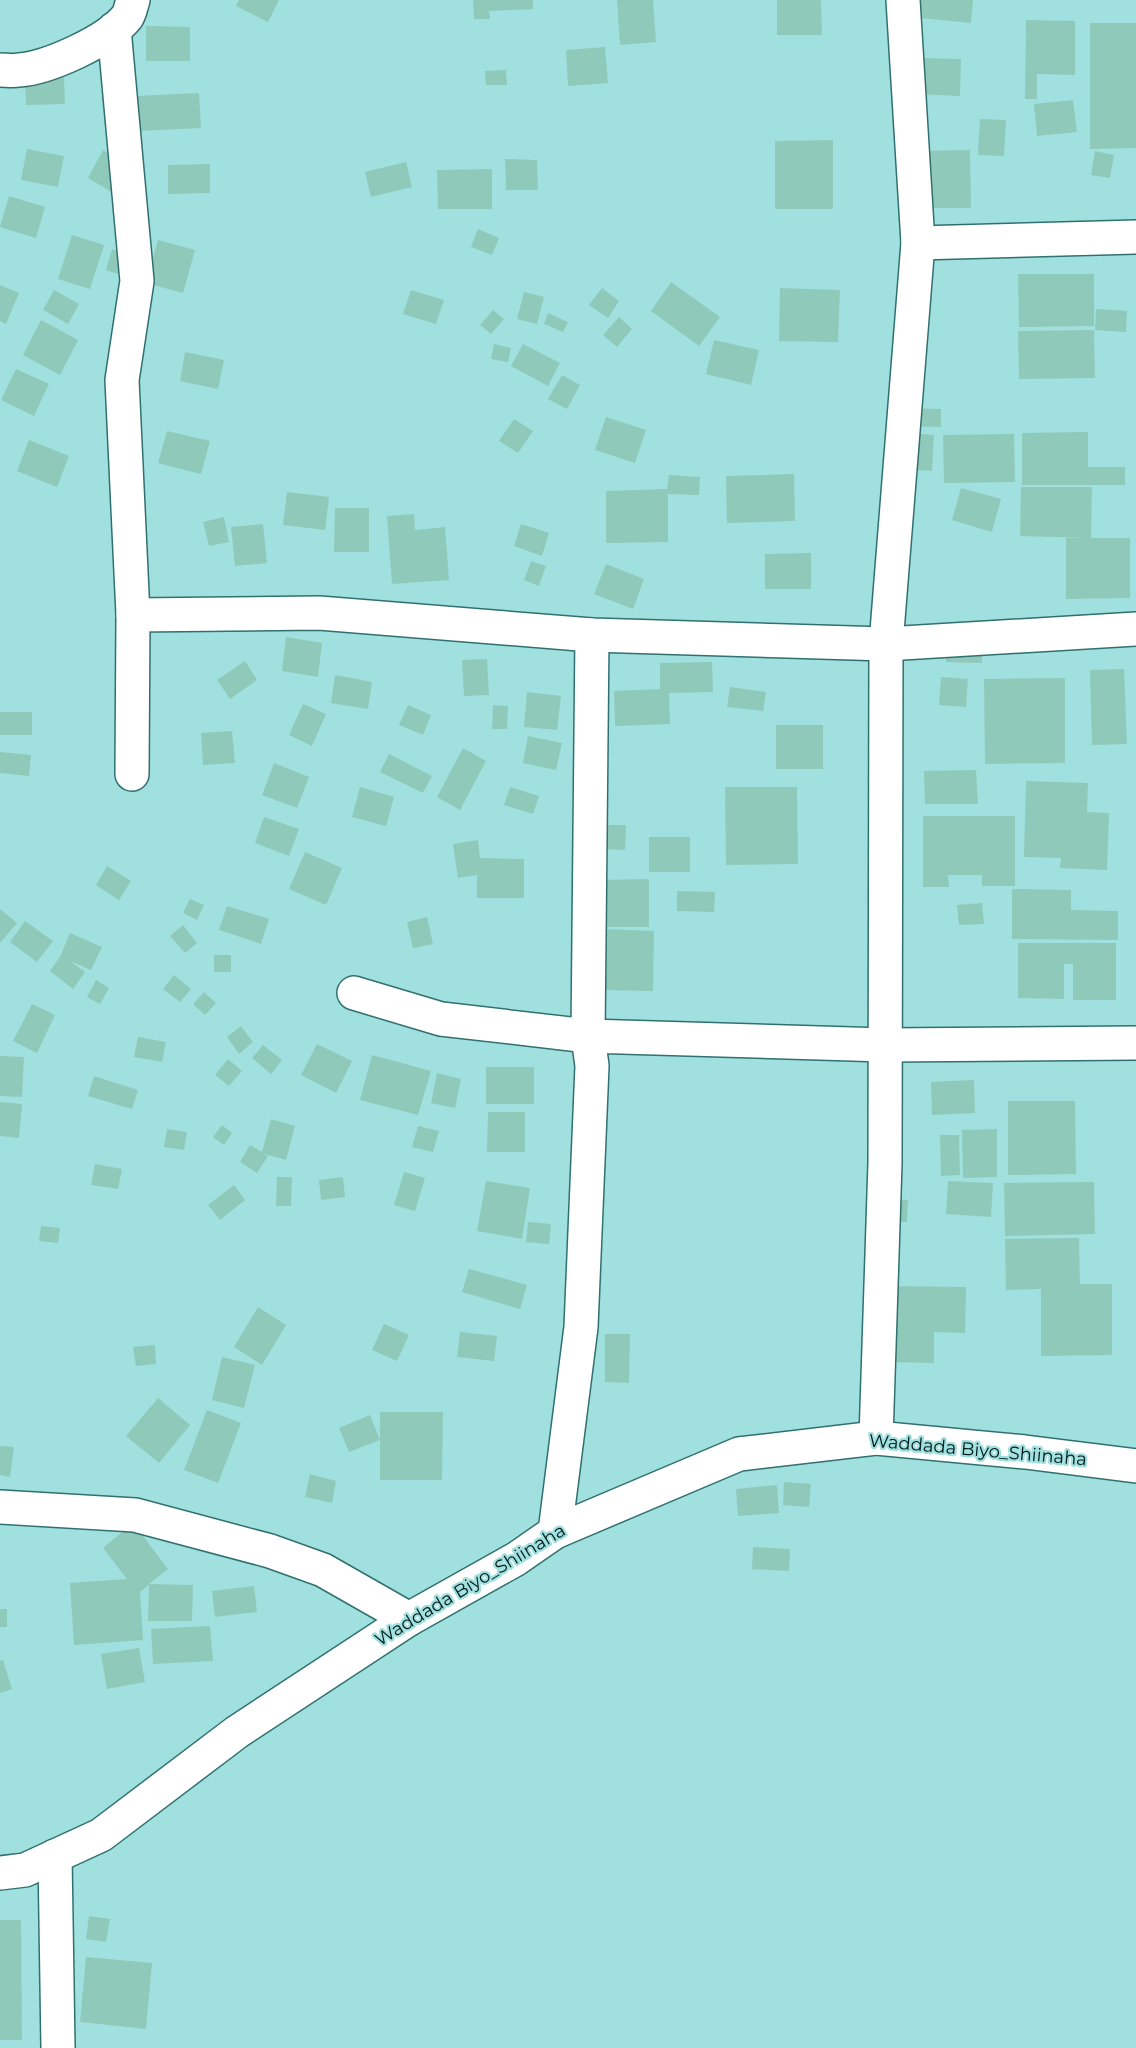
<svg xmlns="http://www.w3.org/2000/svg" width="1136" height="2048" viewBox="0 0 1136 2048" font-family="Montserrat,sans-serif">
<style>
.building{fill:#8fc9b9}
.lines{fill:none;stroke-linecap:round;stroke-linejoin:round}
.minor-casing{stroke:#317070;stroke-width:36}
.minor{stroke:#fff;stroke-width:33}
.labels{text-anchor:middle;stroke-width:4.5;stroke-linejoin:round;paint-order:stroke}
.street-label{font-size:18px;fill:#011919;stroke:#a0e0df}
</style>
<rect width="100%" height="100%" fill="#a0e0df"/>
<!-- building -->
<g class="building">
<path d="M239,0H279L268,22L236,6Z"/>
<path d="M473,0H533V9L489,11L490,19H474Z"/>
<path d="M617,0H653L656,42L620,45Z"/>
<path d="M777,0H821L822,35H777Z"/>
<path d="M912,0H973L971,23L910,17Z"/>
<path d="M1026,20L1075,21V75L1037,74V99H1025Z"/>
<path d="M1090,23H1136V148L1090,149Z"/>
<path d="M146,26L190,27V61H146Z"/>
<path d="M605,47L608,83L568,86L566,50Z"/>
<path d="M918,58L961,59L960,96L917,94Z"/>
<path d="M506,70L507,85H486L485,71Z"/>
<path d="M64,77L65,104L26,105L25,79Z"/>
<path d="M199,93L201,128L137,131L136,96Z"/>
<path d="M1073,100L1077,132L1037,136L1034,104Z"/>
<path d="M980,119L1006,120L1004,156L978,155Z"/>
<path d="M833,140V209H775V141Z"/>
<path d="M27,149L64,156L58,187L21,180Z"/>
<path d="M103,150L131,167L115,194L88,178Z"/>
<path d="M970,150L971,208H922L921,151Z"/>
<path d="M1095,151L1114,155L1110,178L1091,175Z"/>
<path d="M505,159L537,160L538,190H506Z"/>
<path d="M406,162L412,187L371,197L365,172Z"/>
<path d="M210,164V193L168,194V165Z"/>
<path d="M492,169V209H438L437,170Z"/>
<path d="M9,196L45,207L36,238L0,227Z"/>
<path d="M478,229L499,238L492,255L471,247Z"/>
<path d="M72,235L104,245L90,289L58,279Z"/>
<path d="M158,240L195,250L183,293L146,283Z"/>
<path d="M112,249L128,254L121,275L106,270Z"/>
<path d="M1018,274H1094V326L1019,327Z"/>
<path d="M671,282L720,317L699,346L651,311Z"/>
<path d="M0,285L19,293L6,324L0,321Z"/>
<path d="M602,288L619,301L608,318L589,305Z"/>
<path d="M780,288L840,290L838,342L779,341Z"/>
<path d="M54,290L79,304L68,324L43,310Z"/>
<path d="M411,290L444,300L436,324L403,314Z"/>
<path d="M524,292L544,297L537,324L517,319Z"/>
<path d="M1096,309L1127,311L1126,332L1095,330Z"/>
<path d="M493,310L504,319L491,334L480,325Z"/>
<path d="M548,313L568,322L563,332L544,324Z"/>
<path d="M619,317L632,329L617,347L603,335Z"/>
<path d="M41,320L78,340L60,375L23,355Z"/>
<path d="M1094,330L1095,378L1019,379L1018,331Z"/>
<path d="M714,340L759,350L751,385L706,374Z"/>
<path d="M494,344L511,348L508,362L491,359Z"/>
<path d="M523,344L560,363L548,386L511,366Z"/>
<path d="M185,352L224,360L218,389L180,381Z"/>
<path d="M16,369L49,384L34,416L1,400Z"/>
<path d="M562,375L580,385L567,409L548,399Z"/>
<path d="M906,408L941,409V427L906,426Z"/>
<path d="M606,417L646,430L635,463L595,450Z"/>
<path d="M514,419L533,431L518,453L499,441Z"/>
<path d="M167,431L210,441L201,474L158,463Z"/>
<path d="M1088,432V467H1125V485H1022V433Z"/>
<path d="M907,433L934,435L932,471L905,469Z"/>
<path d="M1014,434L1015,482L944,483L943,435Z"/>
<path d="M29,440L69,456L57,487L17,471Z"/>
<path d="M794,474L795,521L727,523L726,476Z"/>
<path d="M669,475L700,477L699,495L668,494V542L606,543V491L667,489Z"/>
<path d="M1021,487H1092L1091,538L1020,536Z"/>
<path d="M961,488L1001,499L992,532L952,520Z"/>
<path d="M287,492L329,497L325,530L283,525Z"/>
<path d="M335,508H369V552H334Z"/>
<path d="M414,514L415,530L445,527L449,580L392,584L387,516Z"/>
<path d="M224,517L229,542L209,546L203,522Z"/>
<path d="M263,524L267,563L235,566L231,527Z"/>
<path d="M521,524L549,533L542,556L514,546Z"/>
<path d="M1066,538H1130V598L1066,599Z"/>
<path d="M811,553V589H765V554Z"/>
<path d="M531,561L546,566L539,586L524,580Z"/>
<path d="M606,564L644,579L633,609L594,594Z"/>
<path d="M946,627H982V663L946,662Z"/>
<path d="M286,637L322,643L318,677L282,671Z"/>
<path d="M487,659L489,695L464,696L462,660Z"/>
<path d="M245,661L257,680L230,699L217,680Z"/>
<path d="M712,662L713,692L669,693L670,724L615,726L614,691L660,689V663Z"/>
<path d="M1124,669L1127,744L1092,745L1090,670Z"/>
<path d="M335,675L372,682L368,709L331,703Z"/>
<path d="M941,677L968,679L966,707L939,705Z"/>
<path d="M1065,678V763L985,764L984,679Z"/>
<path d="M730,687L766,692L763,711L727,707Z"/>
<path d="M527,692L561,696L557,730L524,727Z"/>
<path d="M303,704L326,714L312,746L289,735Z"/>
<path d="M408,705L431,715L423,735L399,725Z"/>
<path d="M493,705L508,706L507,729H492Z"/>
<rect x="0" y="712" width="32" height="23"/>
<rect x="776" y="725" width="47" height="44"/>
<path d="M232,731L235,763L203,765L201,733Z"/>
<path d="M528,736L562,743L556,770L523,763Z"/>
<path d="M463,748L486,761L460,810L437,797Z"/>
<path d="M0,752L31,755L29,776L0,773Z"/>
<path d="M389,754L432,776L423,793L380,772Z"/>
<path d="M274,763L309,777L297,808L262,795Z"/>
<path d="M976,770L978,804H925L924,771Z"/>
<path d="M1026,781L1088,783L1087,812L1109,813L1107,870L1060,868L1061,858L1024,857Z"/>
<path d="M360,787L394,797L386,826L352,817Z"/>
<path d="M510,787L539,796L533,814L504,805Z"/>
<path d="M725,787H797L798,864L726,865Z"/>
<path d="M923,816H1015V886H982V875H948L949,887H923Z"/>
<path d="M264,817L299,829L289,856L255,843Z"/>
<path d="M604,825H626L625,850L603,849Z"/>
<rect x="649" y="837" width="41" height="35"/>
<path d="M478,840L480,858L524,859V898H477V875L458,878L453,844Z"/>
<path d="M305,852L342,868L326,905L289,889Z"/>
<path d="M107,866L131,881L119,900L96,885Z"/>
<path d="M649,879V927H601V880Z"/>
<path d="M1012,889L1071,890V910L1118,911V940L1012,939Z"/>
<path d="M677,891L715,892L714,912L677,911Z"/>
<path d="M190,899L204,905L197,920L183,913Z"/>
<path d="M982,903L984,924L959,925L957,905Z"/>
<path d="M227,906L269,919L261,944L219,930Z"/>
<path d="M0,909L17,923L0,943Z"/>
<path d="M427,917L433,944L413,948L407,922Z"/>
<path d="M25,921L53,941L37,962L10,942Z"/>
<path d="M183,925L197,943L185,953L170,936Z"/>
<path d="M603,929L654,931L653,991L602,990Z"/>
<path d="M70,933L102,947L91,970L70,961L85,972L73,989L50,971L60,957Z"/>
<path d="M1018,943H1116V1000H1073V964H1064V999L1018,998Z"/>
<rect x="214" y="955" width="17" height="17"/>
<path d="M174,975L191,989L180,1002L163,989Z"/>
<path d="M96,980L109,988L100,1004L87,997Z"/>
<path d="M204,992L216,1003L205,1015L193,1004Z"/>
<path d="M32,1004L55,1015L37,1053L13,1041Z"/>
<path d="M241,1026L253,1042L239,1054L227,1037Z"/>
<path d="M138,1037L166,1042L162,1062L134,1057Z"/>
<path d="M317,1044L352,1061L336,1093L301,1075Z"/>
<path d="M263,1045L282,1060L271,1074L252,1058Z"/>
<path d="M372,1055L431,1071L418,1115L360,1100Z"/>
<path d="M0,1056L24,1057L22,1097L0,1096Z"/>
<path d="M228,1059L242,1071L229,1086L215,1075Z"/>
<rect x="486" y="1067" width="48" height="37"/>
<path d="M437,1073L461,1079L455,1108L431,1103Z"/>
<path d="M94,1076L138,1090L132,1109L88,1096Z"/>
<path d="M974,1080L975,1113L932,1115L931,1082Z"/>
<path d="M1008,1101H1075L1076,1174L1008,1175Z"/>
<path d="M0,1102L22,1104L19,1138L0,1136Z"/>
<path d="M488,1112H525V1152H487Z"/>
<path d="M271,1119L295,1126L286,1160L262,1153L268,1156L257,1173L240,1162L250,1145L262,1152Z"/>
<path d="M222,1125L232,1133L224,1145L213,1137Z"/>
<path d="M418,1126L439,1131L433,1152L412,1147Z"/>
<path d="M167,1129L187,1132L184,1150L164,1147Z"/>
<path d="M997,1129V1177L963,1178L962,1130Z"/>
<path d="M940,1135H959L960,1175L941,1176Z"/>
<path d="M95,1164L122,1169L118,1189L91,1185Z"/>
<path d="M404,1172L425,1178L415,1211L394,1205Z"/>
<path d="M277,1177H292L291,1206H276Z"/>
<path d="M343,1177L345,1197L321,1200L319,1180Z"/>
<path d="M486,1181L530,1188L522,1239L477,1231Z"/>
<path d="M948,1181L993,1183L991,1217L946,1214Z"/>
<path d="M1094,1182L1095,1234L1005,1236L1004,1183Z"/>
<path d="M234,1185L245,1200L220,1220L208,1205Z"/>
<path d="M885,1198L908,1200L907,1222L884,1221Z"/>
<path d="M528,1222L551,1224L549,1244L526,1242Z"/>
<path d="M41,1226L60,1228L58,1243L39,1241Z"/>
<path d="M1079,1238L1080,1284H1112V1355L1041,1356V1289L1006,1290L1005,1239Z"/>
<path d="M469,1269L527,1285L520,1309L462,1292Z"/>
<path d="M890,1286L966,1287L965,1333L934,1332V1363L890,1362Z"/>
<path d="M258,1307L286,1325L262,1365L234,1347Z"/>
<path d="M384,1324L409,1335L397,1361L372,1350Z"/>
<path d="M460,1332L497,1336L494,1361L457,1357Z"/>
<path d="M605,1334H630L629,1383L605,1382Z"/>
<path d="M155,1345L156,1364L136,1366L133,1347Z"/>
<path d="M222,1357L255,1365L244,1408L212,1400Z"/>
<path d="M158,1398L190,1425L159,1463L126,1436Z"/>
<path d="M207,1410L241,1423L218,1483L184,1470Z"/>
<path d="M380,1412H443L442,1480H380Z"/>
<path d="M370,1415L380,1440L349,1452L339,1428Z"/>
<path d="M0,1446L14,1447L10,1477L0,1475Z"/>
<path d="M310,1474L336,1481L332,1503L305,1497Z"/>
<path d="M784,1482L811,1484L809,1507L783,1505Z"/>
<path d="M777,1485L779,1513L738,1516L736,1489Z"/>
<path d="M133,1523L168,1569L149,1584L193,1585L192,1621H148L149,1585L140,1592L143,1640L74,1645L70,1583L127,1579L103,1548Z"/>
<path d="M753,1547L790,1549L789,1571L752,1569Z"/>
<path d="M254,1586L257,1612L215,1617L212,1591Z"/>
<rect x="0" y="1609" width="7" height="18"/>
<path d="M210,1626L213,1661L153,1664L151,1629Z"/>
<path d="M139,1648L145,1682L107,1689L101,1654Z"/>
<path d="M3,1660L12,1689L0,1693V1661Z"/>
<path d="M89,1916L110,1919L106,1942L86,1939Z"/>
<path d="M0,1920H21L22,2040H0Z"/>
<path d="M86,1957L152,1963L146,2029L80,2022Z"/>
</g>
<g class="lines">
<!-- minor casing -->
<g class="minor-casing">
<g id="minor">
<path d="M114,29L137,281L122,380L133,615L132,774"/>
<path d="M0,70C6,70 13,71 19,70C48,68 108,41 127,17C130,13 131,6 133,0"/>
<path d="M918,243L1136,237"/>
<path d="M133,615L319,613L592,635L886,644L1136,629"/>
<path d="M354,993L441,1019L588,1036L592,635"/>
<path d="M876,1438L885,1163L886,644L918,243L903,0"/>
<path d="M0,1507L135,1515L270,1551L323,1570L409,1619"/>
<path d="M555,1532L581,1327L592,1066L588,1036L885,1045L1136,1043"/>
<path d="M55,1856L58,2048"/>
<path d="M0,1873L25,1870L101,1835L237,1732L409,1619L516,1559L555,1532L739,1454L876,1438L1025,1452L1136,1466"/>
</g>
</g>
<!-- minor -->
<use href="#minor" class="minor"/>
</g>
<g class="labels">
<!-- street labels -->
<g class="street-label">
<text transform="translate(978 1450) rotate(5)" y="6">Waddada Biyo_Shiinaha</text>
<text transform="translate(470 1585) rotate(-31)" y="6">Waddada Biyo_Shiinaha</text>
</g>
</g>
</svg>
